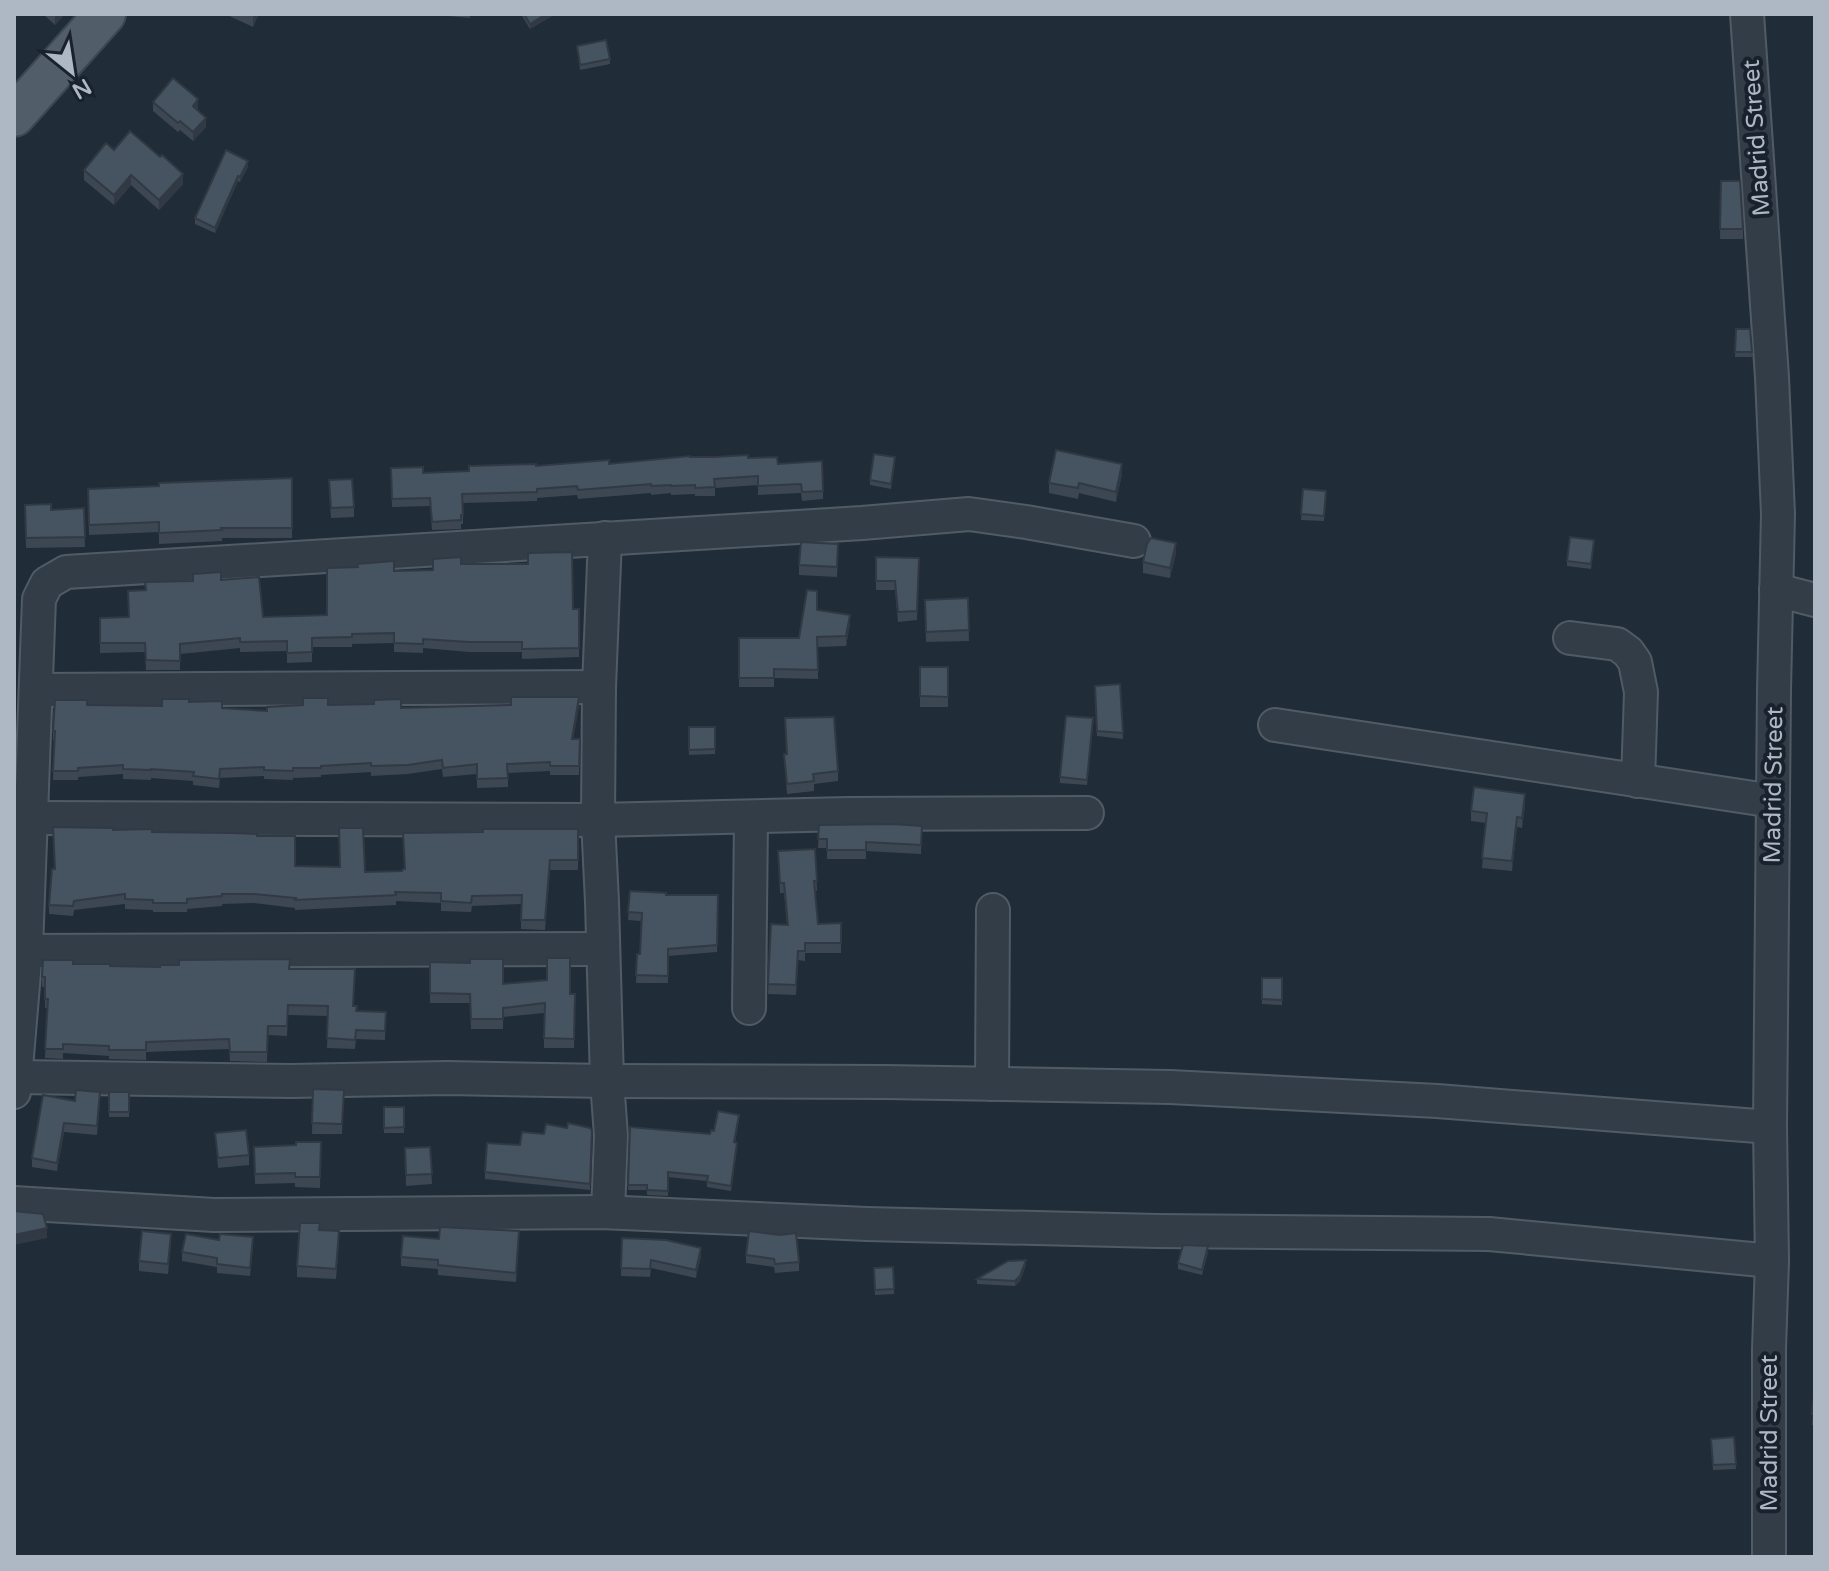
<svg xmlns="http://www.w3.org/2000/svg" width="1829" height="1571" viewBox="0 0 1829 1571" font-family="'Varela Round',sans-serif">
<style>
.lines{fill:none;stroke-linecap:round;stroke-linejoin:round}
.minor-casing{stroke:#515b65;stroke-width:36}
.major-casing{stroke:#3d4651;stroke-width:44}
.minor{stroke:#333d48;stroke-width:32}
.major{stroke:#515d68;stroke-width:40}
.wall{fill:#3c4753}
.shaded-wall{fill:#313a44}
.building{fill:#465361;stroke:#313a44;stroke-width:2}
.labels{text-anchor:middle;stroke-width:8;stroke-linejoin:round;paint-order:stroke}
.street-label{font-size:24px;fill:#adb8c4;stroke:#19222c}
</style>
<rect width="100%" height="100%" fill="#202c37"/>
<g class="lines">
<!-- minor casing -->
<g class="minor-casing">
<g id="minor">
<path d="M1747,14L1772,377L1778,514L1774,690L1770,1127L1772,1261L1769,1349V1557"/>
<path d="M605,538L599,687L598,820L602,902L607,1081L611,1136L608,1212"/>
<path d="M1776,590L1815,600"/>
<path d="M1570,638L1617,644L1628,652L1635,662L1641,692L1638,781"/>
<path d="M36,690L599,687"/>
<path d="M1275,725L1773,801"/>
<path d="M31,818L598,820L849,814L1087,813"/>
<path d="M14,951L603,949"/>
<path d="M749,1008L751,818"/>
<path d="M16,1077L291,1081L447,1078L607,1081L886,1082L1170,1087L1437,1101L1770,1127"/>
<path d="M992,1084L993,910"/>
<path d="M14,1092L26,949L39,599L47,583L66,572L862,523L969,514L1026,522L1134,541"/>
<path d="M14,1203L214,1215L601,1212L867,1224L1157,1231L1489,1234L1772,1261"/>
</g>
</g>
<!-- major casing -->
<g class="major-casing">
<path id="major" d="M14,116L105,14"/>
</g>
<!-- minor -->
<use href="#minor" class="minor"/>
<!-- major -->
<use href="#major" class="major"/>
</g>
<!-- wall -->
<g class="wall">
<path d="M43,14H65L55,25Z"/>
<path d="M225,14H259L253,27Z"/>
<path d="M448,14H470V18L448,16Z"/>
<path d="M521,14H552V16L530,29Z"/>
<path d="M577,46L610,59V64L580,70Z"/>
<path d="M153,102L198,109L197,110L206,127L193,141L180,130L178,132L153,111Z"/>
<path d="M114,150L160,157L183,184L159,210L131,185L114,205L84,180V170Z"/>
<path d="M248,167L240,182L238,181L215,233L195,224V218Z"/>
<path d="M1721,181L1743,229V239H1720Z"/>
<path d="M1736,329H1750L1752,357H1735Z"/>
<path d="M690,457L748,458L778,464L823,491V499L802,501L801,493L758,495V485L715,488V496H695V494L671,495V493L651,495V493L578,499L577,495L537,498V501L463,503V524H461V529L432,530L430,506L392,507L391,468L423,473L469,471L536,466L609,464Z"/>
<path d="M895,462L891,489L870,485V480Z"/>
<path d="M1122,474L1116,502L1079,493L1078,499L1049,493V483Z"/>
<path d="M292,478V538H222V541L159,544V532L89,535L88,489L159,486Z"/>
<path d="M1303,489L1326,491L1324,521L1301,520Z"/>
<path d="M329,491L354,507V517L331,518Z"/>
<path d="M25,505L51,510L84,508L85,547L26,548Z"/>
<path d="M1594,545L1591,569L1567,566V561Z"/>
<path d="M1176,553L1170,578L1143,573V562Z"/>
<path d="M838,555L837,577L799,575V565Z"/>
<path d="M876,557L919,558L917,620L898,622L895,590H876Z"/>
<path d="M461,564L573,609H579V657L522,659V652H469L423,648V653L394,652V643L352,644V647H312V662L287,663V651L240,652V648L180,654V670H146L145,652L100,653V618L128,617L146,590L221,580L263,617L327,615L394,571L433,570Z"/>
<path d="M968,598L969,641L926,642L925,600Z"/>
<path d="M817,610L850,624L846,646L818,647V679L774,678V687H739V638H799Z"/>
<rect x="920" y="667" width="28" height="40"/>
<path d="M1120,684L1123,739L1097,736L1095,686Z"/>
<path d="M189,702L222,708L267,711L328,705L401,708L579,706L573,739H580L579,775H550V771L508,773V787L477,788V774L443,777L442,769L408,774L371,776V772L321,775V777L293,778V780L264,779V776L220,778L219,788L193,785V781L151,778V780L123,779V774L78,777V780H53L54,740H53V731L87,705L162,706Z"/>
<path d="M1093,723L1087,785L1060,783V777Z"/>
<path d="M689,727H715V754L689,755Z"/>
<path d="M784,754H787L838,771V781L814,784V791L787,794Z"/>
<path d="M1525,805L1522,828L1517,827L1512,871L1482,868L1486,823L1471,821V811Z"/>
<path d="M819,825L922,826L921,854L866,851V859H827V848H818Z"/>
<path d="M578,829V870H550L545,930L521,929V904L472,906L471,912L441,911V903L396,901V905L295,910V908L253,903L222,904V906L187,909V912H153V910L125,909V904L74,910L73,916L49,914V905L55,869L113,830L257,836L295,866L365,872L402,871L405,869L403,833Z"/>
<path d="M815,849L817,891H815L818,924L841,923V953H805V961L798,960L796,995L768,994L771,924L787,925L784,893H780L778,851Z"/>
<path d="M630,891L666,895H718L717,952L668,956V983H636L637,954H640L641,921L628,920Z"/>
<path d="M430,962L503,984L575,994L574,1048H544V1013L503,1017V1029H471L470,1003H430Z"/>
<path d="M73,964L110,966L290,969L353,1006L356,1011L386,1012L385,1040L356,1039L355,1049L327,1048L328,1016L288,1015L287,1036L268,1035L267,1062L230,1061L229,1049L146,1052V1060L109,1059V1056L63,1053V1059L45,1058L47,1008H45V987H42V977Z"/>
<path d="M1262,978H1282V1005L1262,1004Z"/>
<path d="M313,1089L344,1090L342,1134H312Z"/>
<rect x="109" y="1092" width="20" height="25"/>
<path d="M75,1101H100L97,1135L64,1132L57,1171L32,1167V1158Z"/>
<rect x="384" y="1107" width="20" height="26"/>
<path d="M739,1120L735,1142L737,1148L731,1191L707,1187V1181L668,1177V1196L647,1195V1190H628L630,1127L710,1134Z"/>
<path d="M567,1128H590V1190L485,1179V1172L520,1145L544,1134Z"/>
<path d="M215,1133L249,1155V1165L218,1168Z"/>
<path d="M321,1142L320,1188L295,1187V1183L255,1184L254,1147L296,1145Z"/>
<path d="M430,1147L432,1184L406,1186L405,1148Z"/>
<path d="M622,1238L701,1256L696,1278L651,1268L650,1277L621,1276Z"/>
<path d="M439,1239L519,1241L516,1282L438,1275V1269L401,1266V1257Z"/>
<path d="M339,1242L336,1279L297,1277V1266Z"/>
<path d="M171,1244L168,1274L139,1271V1261Z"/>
<path d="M253,1246L250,1276L217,1273V1267L182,1261V1252Z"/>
<path d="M1208,1252L1202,1275L1178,1269V1263Z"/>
<path d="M746,1255L799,1262V1271L775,1273L774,1267L746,1263Z"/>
<path d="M1026,1265L1020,1281L1015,1286L977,1284V1279Z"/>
<path d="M893,1267L894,1294L875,1295L874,1268Z"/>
<path d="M1815,1389V1425H1812Z"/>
<path d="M1734,1437L1736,1469L1713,1470L1711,1439Z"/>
</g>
<!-- shaded-wall -->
<g class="shaded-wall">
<path d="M55,14H65L55,25Z"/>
<path d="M254,14H259L253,27V17Z"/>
<path d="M546,14H552V16L530,29V24Z"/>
<path d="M198,99V109L193,115V106Z"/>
<path d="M206,118V127L193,141V132Z"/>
<path d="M248,161V167L240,182V177Z"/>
<path d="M183,174V184L159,210V200Z"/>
<path d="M131,175V185L114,205V195Z"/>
<path d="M238,176V181L215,233V228Z"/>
<path d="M1122,464V474L1116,502V492Z"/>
<path d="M1176,543V553L1170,578V568Z"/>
<path d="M850,615V624L846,646V636Z"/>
<path d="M579,697V706L572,748V739Z"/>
<path d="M1525,794V805L1522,828V818Z"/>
<path d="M1517,817V827L1512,871V861Z"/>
<path d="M64,1123V1132L57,1171V1163Z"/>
<path d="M47,1228V1238L14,1245V1235Z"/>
<path d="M701,1248V1256L696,1278V1270Z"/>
<path d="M1026,1260V1265L1020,1281L1015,1286V1281Z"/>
</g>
<!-- building -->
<g class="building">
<path d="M524,14H546L530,24Z"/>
<path d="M606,40L610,59L580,65L577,46Z"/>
<path d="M173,78L198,99L193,106L206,118L193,132L180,121L178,123L153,102Z"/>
<path d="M130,131L160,157L162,155L183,174L159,200L131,175L114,195L84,170L106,143L114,150Z"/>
<path d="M226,150L248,161L240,177L238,176L215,228L195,218Z"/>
<path d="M1721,181H1740L1743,229H1720Z"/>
<path d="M1736,329H1750L1752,352H1735Z"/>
<path d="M1056,450L1122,464L1116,492L1079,483L1078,488L1049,483Z"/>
<path d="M874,454L895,457L891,484L870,480Z"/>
<path d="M748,455V458L777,457L778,464L822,461L823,491L802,492L801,484L758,486V476L714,479L715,487L695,488V485L671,486V485L651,486V484L578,490L577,486L537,489V492L462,494L463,515H461V520L432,522L430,498L392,499L391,468L423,467V473L469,471V466L536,464V466L609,460V464L690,456V457H714Z"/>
<path d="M292,478V528H221L222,530L159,533V522L89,525L88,489L159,486V483Z"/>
<path d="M352,479L354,507L331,508L329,480Z"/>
<path d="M1303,489L1326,491L1324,516L1301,514Z"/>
<path d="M51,504V510L84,508L85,537L26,538L25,505Z"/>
<path d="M1570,537L1594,540L1591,564L1567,561Z"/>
<path d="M1151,538L1176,543L1170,568L1143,562L1147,544Z"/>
<path d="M801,542L838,544L837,567L799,565Z"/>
<path d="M572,552L573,609H579V648L522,649V642H469L423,639V644L394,643V633L352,634V637L312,638V652L287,653V641L240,642V638L180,644V661L146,660L145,643H100V618L129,617L128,591L146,590L145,582L193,581V574L221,572V580L259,577L263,617L327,615V568L358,567L357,564L394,561V571L433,570V559L461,557V564H528V553Z"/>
<path d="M876,557L919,558L917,611L898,612L895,581H876Z"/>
<path d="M807,590L817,591V610L850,615L846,636L817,637L818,670L774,669V678H739V638H799Z"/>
<path d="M968,598L969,630L926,632L925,600Z"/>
<path d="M920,667H948V697L920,696Z"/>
<path d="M1120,684L1123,733L1097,731L1095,686Z"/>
<path d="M511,697H579L572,739H580L579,766H550V762L507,764L508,778L477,779V764L443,768L442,760L408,765L371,766V763L321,766V768H293V771L264,770V767L220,769L219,779L193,776L194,772L151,769V770L123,769V765L78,768V771H53L55,731H53L55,700H87V705L162,706V699H189V702L222,701V708L267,711V707L303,705V698H328V705L374,704V700L401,699V708L511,705Z"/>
<path d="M1066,716L1093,718L1087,780L1060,777Z"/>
<path d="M834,717L838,771L813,774L814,781L787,784L784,754H787L785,718Z"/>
<path d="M689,727H715V749L689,750Z"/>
<path d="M1474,787L1525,794L1522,818L1517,817L1512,861L1482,858L1487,813L1471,811Z"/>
<path d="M893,824L922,826L921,845L866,842V850H827V839H818L819,825Z"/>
<path d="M53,827L113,828V830L152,829V832L232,833L257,834V836H295V866L340,867L339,828H363L365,872L402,871L403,869H405L403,833L483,832V829H578V860H550L545,920H521L522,895L472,896L471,903L441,901V893L395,892L396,895L295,900L296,898L253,894H222V896L187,899V903H153V900L125,899V894L74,901L73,906L49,905L52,869H55Z"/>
<path d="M815,849L817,881H814L818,924L841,923V943H805V951H798L796,985L768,984L771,924L788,925L784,883H780L778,851Z"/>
<path d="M630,891L666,893V895H718L717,945L668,949V976L636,975L637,954H640L642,913L628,912Z"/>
<path d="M547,958H570V994H575L574,1039L544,1038L545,1003L503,1008V1019H471L470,994L430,993V962L470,963V959H503V984L547,980Z"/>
<path d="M290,959L289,969H355L353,1006H357L356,1011L386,1012L385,1031L356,1030L355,1040L327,1038L328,1006L288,1005L287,1026H268L267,1052H230L229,1039L146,1042V1050H109V1046L63,1044V1049H45L48,999H45V977H42L43,960H73V964H110V966L160,967V965H179V960Z"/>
<path d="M1262,978H1282V1000L1262,999Z"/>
<path d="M313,1089L344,1090L342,1124L312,1123Z"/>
<path d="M76,1090L100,1092L97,1126L64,1123L57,1163L32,1158L43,1095L75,1101Z"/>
<rect x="109" y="1092" width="20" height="20"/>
<path d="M384,1107H404V1127L384,1128Z"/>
<path d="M718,1111L739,1115L734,1142L737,1143L731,1186L707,1182L708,1176L668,1172V1191L647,1190V1185H628L630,1127L710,1134L711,1130L714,1131Z"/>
<path d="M568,1123L590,1128L592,1130L590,1184L485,1172L487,1143L520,1145L522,1132L544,1134L546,1124L567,1128Z"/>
<path d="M246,1130L249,1155L218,1158L215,1133Z"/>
<path d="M296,1142H321L320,1177H295V1173L255,1174L254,1147L296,1145Z"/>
<path d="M430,1147L432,1174L406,1175L405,1148Z"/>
<path d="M14,1211L43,1214L47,1228L14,1235Z"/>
<path d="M300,1223H320L319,1230L339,1231L336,1269L297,1266Z"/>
<path d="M440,1227L519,1231L516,1273L438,1265V1260L401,1257L403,1236L439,1239Z"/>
<path d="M142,1231L171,1234L168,1264L139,1261Z"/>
<path d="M749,1231L780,1235L796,1233L799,1262L775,1264L774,1259L746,1255Z"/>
<path d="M186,1234L219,1240L220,1234L253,1237L250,1268L217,1264V1258L182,1252Z"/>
<path d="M622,1238L666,1240L701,1248L696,1270L651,1260L650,1269L621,1268Z"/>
<path d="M1183,1245L1208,1246L1202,1270L1178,1263Z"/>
<path d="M1026,1260L1020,1276L1015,1281L977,1279L1008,1261Z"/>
<path d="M893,1267L894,1289L875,1290L874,1268Z"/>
<path d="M1815,1389V1415L1812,1414Z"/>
<path d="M1734,1437L1736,1464L1713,1465L1711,1439Z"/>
</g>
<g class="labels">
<!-- street labels -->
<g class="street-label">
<text transform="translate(1756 138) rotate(-94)" y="8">Madrid Street</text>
<text transform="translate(1773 785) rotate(-89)" y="8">Madrid Street</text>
<text transform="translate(1769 1433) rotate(-90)" y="8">Madrid Street</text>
</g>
</g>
<!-- border -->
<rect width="1829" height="1571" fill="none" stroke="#adb8c4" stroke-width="32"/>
<!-- north arrow -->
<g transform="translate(72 72) rotate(150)" stroke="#19222c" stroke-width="6" paint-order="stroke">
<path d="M0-6L14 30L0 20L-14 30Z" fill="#adb8c4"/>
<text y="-12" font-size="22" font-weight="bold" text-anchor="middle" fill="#adb8c4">N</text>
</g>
</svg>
